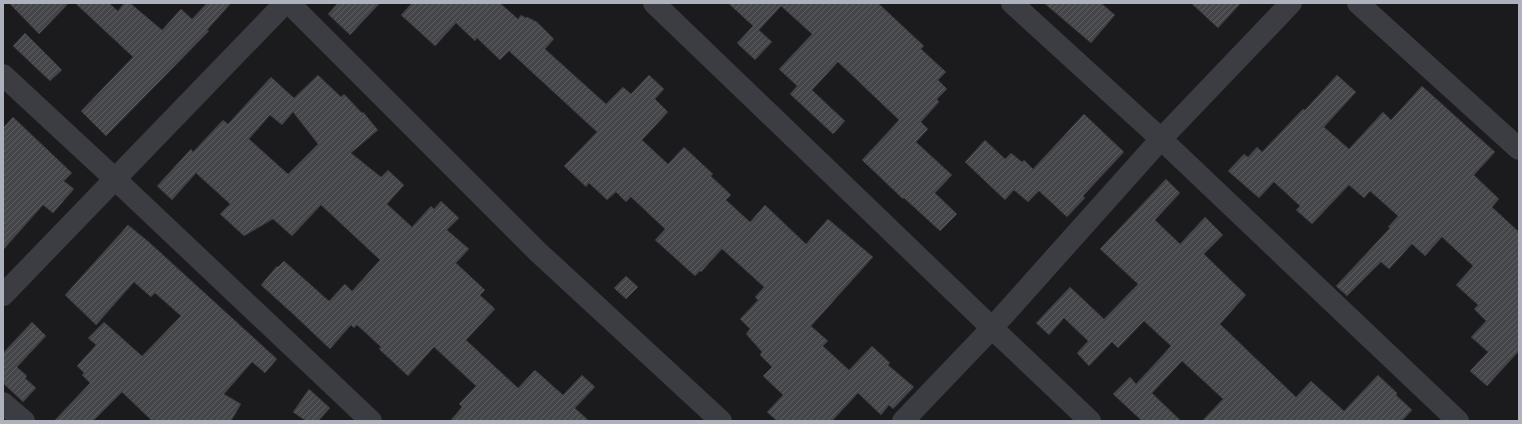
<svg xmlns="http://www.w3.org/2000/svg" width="1522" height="424" viewBox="0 0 1522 424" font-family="Arial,sans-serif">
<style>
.building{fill:url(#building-hatch);stroke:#353539;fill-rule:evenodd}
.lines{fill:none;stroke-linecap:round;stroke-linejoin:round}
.minor{stroke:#3b3d43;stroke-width:22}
</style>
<defs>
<pattern id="building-hatch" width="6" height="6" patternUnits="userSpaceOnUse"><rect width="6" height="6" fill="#45464a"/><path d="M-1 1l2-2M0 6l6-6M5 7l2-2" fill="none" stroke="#5d5e62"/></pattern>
</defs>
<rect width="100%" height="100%" fill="#1b1b1d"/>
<!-- building -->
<g class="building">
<path d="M9,3H69L39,34Z"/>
<path d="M75,3H109L118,11L124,3H130L162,30L181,9L192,19L207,3H231L207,30L209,31L106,136L81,111L133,57Z"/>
<path d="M338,3H380L350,35L328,14Z"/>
<path d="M412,3H500L518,19L521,15L526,18L527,17L537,22L554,39L545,49L606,104L623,87L631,94L649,75L664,89L655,99L668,112L642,140L668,164L684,147L713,174L711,176L731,195L726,200L750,222L765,205L806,244L828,219L873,257L811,326L828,341L823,346L849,370L872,346L890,363L888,365L914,387L893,409L889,405L881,415L858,393L832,421H777L767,412L783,395L763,376L772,367L760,355L762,352L746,334L750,329L740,319L758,300L755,297L764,287L722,249L701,272L700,271L695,276L655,240L665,229L631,197L626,202L616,192L607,200L589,183L586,187L564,166L597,132L509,51L500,60L477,38L475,41L456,23L435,46L401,15Z"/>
<path d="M728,3H878L924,46L921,49L946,72L938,80L947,89L937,99L939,102L921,122L928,129L916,142L952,175L935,193L957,214L940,231L904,198L903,199L862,160L899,120L838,62L812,90L845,121L833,134L790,94L797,86L779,69L812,34L781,6L759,30L772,42L755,60L737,43L753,26Z"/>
<path d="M1044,3H1101L1115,15L1091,43Z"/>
<path d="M1191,3H1241L1218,28Z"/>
<path d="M25,33L62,70L50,81L13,46Z"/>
<path d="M318,75L341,97L344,94L362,113L363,112L378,130L351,153L381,177L388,170L404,185L387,204L412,227L431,206L434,209L441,201L459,218L447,230L469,249L456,263L485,290L480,295L495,309L466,340L518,388L535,370L563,395L582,375L595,387L575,408L589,421H450L462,407L459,404L476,386L434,347L408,376L379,349L381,347L357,325L354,328L351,325L330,349L293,314L261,285L277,266L278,267L284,261L329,301L345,284L352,291L380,260L321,205L292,236L273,219L244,236L220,214L230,204L196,173L172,200L157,186L191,149L193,152L223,120L228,124L271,77L294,98ZM293,112L318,144L288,174L249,139L270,115L282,125Z"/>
<path d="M1337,75L1356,92L1324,127L1349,149L1383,112L1391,120L1422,86L1495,152L1474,175L1499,199L1492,207L1519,232V351L1487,386L1470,371L1488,352L1471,337L1486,321L1474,309L1478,305L1456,285L1473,266L1442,237L1425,256L1412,244L1389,269L1381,262L1347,296L1336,286L1390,228L1388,227L1398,216L1370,191L1364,198L1349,185L1312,224L1296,210L1300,206L1274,182L1259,198L1228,171L1244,154L1248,157L1257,147L1262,152L1303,109L1305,110Z"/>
<path d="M1084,114L1124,152L1083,196L1085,198L1067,217L1039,191L1028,202L1014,190L1005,200L965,162L985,140L1005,159L1011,153L1022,162L1024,160L1033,169Z"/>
<path d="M13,117L72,173L64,181L74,189L53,213L43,205L3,250V128Z"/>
<path d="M1166,179L1180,193L1155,220L1180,244L1205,217L1223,235L1204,254L1246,295L1220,324L1296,397L1311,381L1344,411L1378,375L1397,393L1396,395L1412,410L1402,421H1202L1223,399L1182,361L1152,393L1181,421H1142L1113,394L1130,377L1136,384L1171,346L1144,321L1118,348L1112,342L1089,366L1077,353L1088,341L1064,318L1049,335L1036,323L1070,287L1104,319L1138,284L1100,249Z"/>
<path d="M128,225L150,243L277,359L265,373L252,362L224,394L241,404L231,421H152L122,392L93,421H54L90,383L82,375L84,373L77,366L96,345L88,338L104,322L142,356L181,316L155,293L151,297L134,282L96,325L65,295Z"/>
<path d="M626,276L638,287L626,299L614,288Z"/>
<path d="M32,322L46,336L17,367L27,376L25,378L36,388L23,402L3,383V353Z"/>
<path d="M309,389L330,408L318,421H306L293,412Z"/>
</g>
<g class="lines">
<!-- minor -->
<g class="minor">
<path d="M289,3L538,252L721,421"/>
<path d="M654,3L992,328L1090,421"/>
<path d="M1012,3L1161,139L1458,421"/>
<path d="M1358,3L1519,149"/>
<path d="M3,75L115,179L371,421"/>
<path d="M3,295L285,3"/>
<path d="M3,403L24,421"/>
<path d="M903,421L992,328L1161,139L1291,3"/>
</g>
</g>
<!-- border -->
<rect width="1522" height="424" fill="none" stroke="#adb2bd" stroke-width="8"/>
</svg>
